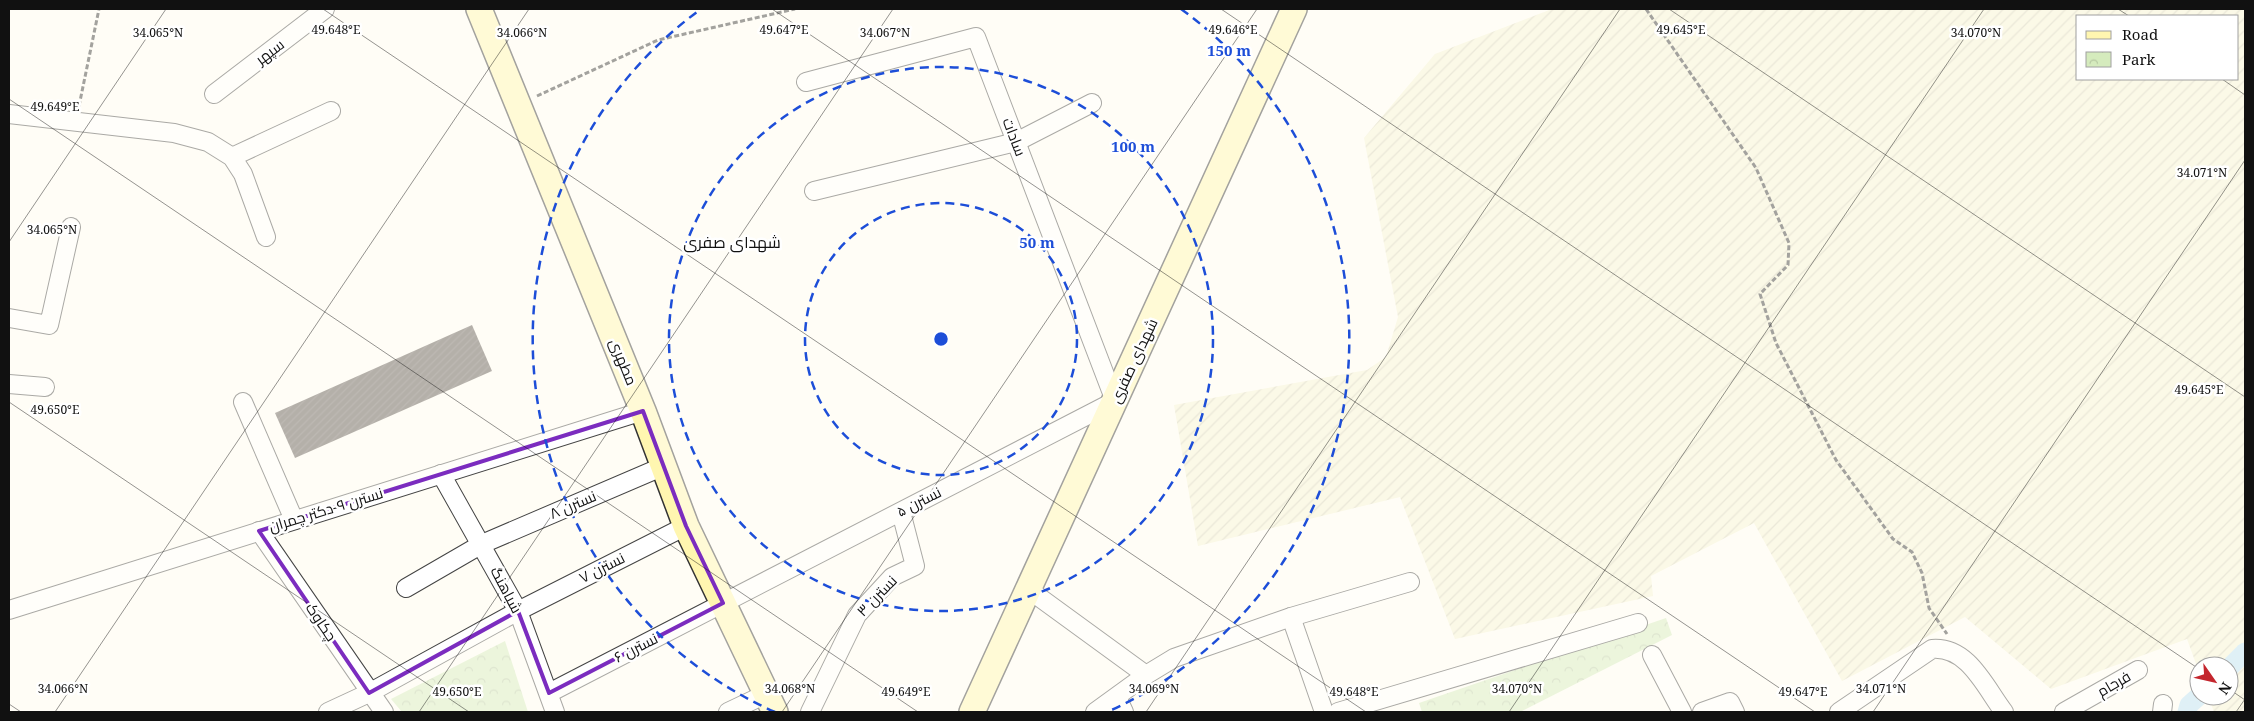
<svg xmlns="http://www.w3.org/2000/svg" width="2254" height="721" viewBox="0 0 2254 721" font-family="'Noto Serif',Cairo,serif">
<style>
.farmland{fill:url(#farmland-furrows);fill-rule:evenodd}
.park{fill:url(#park-crowns)}
.lines{fill:none;stroke-linecap:round;stroke-linejoin:round}
.canal{stroke:#b9e0f7;stroke-width:19}
.building{fill:url(#building-hatch)}
.street-casing{stroke:#444;stroke-width:20}
.secondary-casing{stroke:#333;stroke-width:28}
.path{stroke:#333;stroke-width:3;stroke-dasharray:5 2.5;stroke-linecap:butt}
.street{stroke:#fff;stroke-width:18}
.secondary{stroke:#fff6b0;stroke-width:25}
.marked{fill:none;stroke:#7b2cbf;stroke-width:4;stroke-linejoin:round}
.ticks{fill:none;stroke:#111;stroke-width:1;stroke-opacity:0.45}
.ring{fill:none;stroke:#1d4ed8;stroke-width:2.5;stroke-dasharray:9 6}
.labels{text-anchor:middle;stroke-width:5;stroke-linejoin:round;paint-order:stroke}
.street-label{font-size:15px;fill:#111;stroke:#fff}
.neighbourhood-label{font-size:16px;fill:#111;stroke:#fff}
.ticks-label{font-size:12px;text-anchor:middle;fill:#111;stroke:#fff;stroke-width:5;stroke-linejoin:round;paint-order:stroke}
.centre{fill:#1d4ed8;stroke:#fff;stroke-width:2.5}
.ring-label{font-size:15px;text-anchor:middle;font-weight:bold;fill:#1d4ed8;stroke:#fff;stroke-width:5;stroke-linejoin:round;paint-order:stroke}
</style>
<defs>
<pattern id="farmland-furrows" width="10" height="10" patternUnits="userSpaceOnUse" patternTransform="scale(1.25)"><rect width="10" height="10" fill="#f6f3d4"/><path d="M-1 1l2-2M0 10L10 0M9 11l2-2" fill="none" stroke="#d2cfb5"/></pattern>
<pattern id="park-crowns" width="20" height="18" patternUnits="userSpaceOnUse" patternTransform="scale(1.25)"><rect width="20" height="18" fill="#d5ebbd"/><path d="M2 6a3 3 0 1 1 6 0M12 15a3 3 0 1 1 6 0" fill="none" stroke="#b6c8a1"/></pattern>
<pattern id="building-hatch" width="6" height="6" patternUnits="userSpaceOnUse" patternTransform="scale(1.25)"><rect width="6" height="6" fill="#5a524d"/><path d="M-1 1l2-2M0 6l6-6M5 7l2-2" fill="none" stroke="#6d6662"/></pattern>
</defs>
<rect width="100%" height="100%" fill="#fffdf5"/>
<!-- farmland -->
<path class="farmland" d="M1552,9H2245V712H2214L2208,696H2229V666H2199V672L2187,639L2051,689L1965,617L1842,681L1754,523L1651,576L1653,596L1455,639L1400,497L1198,546L1174,405L1367,370L1386,357L1398,317L1364,138L1435,54ZM2078,16H2238V79H2078Z"/>
<!-- park -->
<g class="park">
<path d="M1666,618L1672,635L1520,712H1422L1419,703Z"/>
<path d="M505,641L528,712H402L391,699Z"/>
</g>
<g class="lines">
<!-- canal -->
<g class="canal">
<path d="M2229,668L2245,652"/>
<path d="M2187,712L2189,705L2199,696"/>
</g>
</g>
<!-- building -->
<path class="building" d="M472,325L492,371L295,458L275,413Z"/>
<g class="lines">
<!-- street casing -->
<g class="street-casing">
<g id="street">
<path d="M214,94L325,9"/>
<path d="M9,114L174,133L208,142L232,157L243,174L266,237"/>
<path d="M232,157L331,111"/>
<path d="M814,191L1016,142L1092,103"/>
<path d="M9,318L49,325L71,227"/>
<path d="M9,384L45,387"/>
<path d="M243,402L294,520"/>
<path d="M441,474L518,611L555,712"/>
<path d="M259,531L384,712"/>
<path d="M406,588L482,544L664,466"/>
<path d="M1028,589L1146,675"/>
<path d="M9,610L643,411"/>
<path d="M1291,617L1324,712"/>
<path d="M1652,655L1682,712"/>
<path d="M549,693L1115,401L976,37L806,82"/>
<path d="M1117,697L1124,712"/>
<path d="M328,712L369,693L518,611L686,526"/>
<path d="M728,712L766,694"/>
<path d="M810,712L857,615L892,577L915,566L901,512"/>
<path d="M1095,712L1146,675L1174,658L1291,617L1410,582"/>
<path d="M1338,712L1638,623"/>
<path d="M1702,712L1730,702L1735,712"/>
<path d="M1839,712L1932,649C1968,646 1985,687 2004,712"/>
<path d="M2064,712L2138,670"/>
<path d="M2162,712L2163,704"/>
</g>
</g>
<!-- secondary casing -->
<g class="secondary-casing">
<g id="secondary">
<path d="M479,9L643,411L686,526L775,712"/>
<path d="M972,712L1294,9"/>
</g>
</g>
<!-- path -->
<g class="path">
<path d="M1646,9L1756,168L1789,243L1788,265L1760,294L1776,343L1836,460L1893,539L1912,552L1922,573L1929,608L1947,634"/>
<path d="M537,96L658,40L795,9"/>
<path d="M79,106L99,9"/>
</g>
<!-- street -->
<use href="#street" class="street"/>
<!-- secondary -->
<use href="#secondary" class="secondary"/>
</g>
<!-- marked area -->
<path d="M0 0H2254V721H0ZM643,411L686,526L723,603L549,693L518,611L369,693L259,531Z" fill="#fffdf5" fill-opacity=".55" fill-rule="evenodd"/>
<path class="marked" d="M643,411L686,526L723,603L549,693L518,611L369,693L259,531Z"/>
<!-- ticks -->
<path class="ticks" d="M323,9L1366,712M772,9L1815,712M1221,9L2199,669M1669,9L2245,397M2118,9L2129,16M2222,79L2245,95M9,99L918,712M9,242L166,9M9,402L469,712M2229,689L2245,700M9,704L21,712M55,712L529,9M419,712L893,9M782,712L1257,9M1146,712L1620,9M1509,712L1984,9M1873,712L2245,160M2236,712L2245,699"/>
<!-- distance rings -->
<g class="ring">
<circle cx="941" cy="339" r="136"/>
<circle cx="941" cy="339" r="272"/>
<path d="M775 712A408 408 0 0 1 701 9M1181 9A408 408 0 0 1 1107 712"/>
</g>
<g class="labels">
<!-- street labels -->
<g class="street-label">
<text transform="translate(270 52) rotate(-37)" y="5">سپهر</text>
<text transform="translate(1014 137) rotate(69)" y="5">سادات</text>
<text transform="translate(1134 361) rotate(-65)" y="5">شهدای صفری</text>
<text transform="translate(623 362) rotate(68)" y="5">مطهری</text>
<text transform="translate(919 502) rotate(-27)" y="5">نسترن ۵</text>
<text transform="translate(573 505) rotate(-23)" y="5">نسترن ۸</text>
<text transform="translate(326 510) rotate(-17)" y="5">نسترن ۹-دکتر چمران</text>
<text transform="translate(602 568) rotate(-27)" y="5">نسترن ۷</text>
<text transform="translate(506 590) rotate(62)" y="5">شباهنگ</text>
<text transform="translate(877 596) rotate(-46)" y="5">نسترن ۳</text>
<text transform="translate(321 622) rotate(56)" y="5">چکاوک</text>
<text transform="translate(636 648) rotate(-27)" y="5">نسترن ۶</text>
<text transform="translate(2114 684) rotate(-30)" y="5">فرجام</text>
</g>
<!-- neighbourhood labels -->
<g class="neighbourhood-label">
<text x="732" y="248">شهدای صفری</text>
</g>
</g>
<g class="ticks-label">
<text x="784" y="34">49.647°E</text>
<text x="1233" y="34">49.646°E</text>
<text x="336" y="34">49.648°E</text>
<text x="1681" y="34">49.645°E</text>
<text x="1976" y="37">34.070°N</text>
<text x="158" y="37">34.065°N</text>
<text x="522" y="37">34.066°N</text>
<text x="885" y="37">34.067°N</text>
<text x="55" y="111">49.649°E</text>
<text x="2202" y="177">34.071°N</text>
<text x="52" y="234">34.065°N</text>
<text x="2199" y="394">49.645°E</text>
<text x="55" y="414">49.650°E</text>
<text x="63" y="693">34.066°N</text>
<text x="790" y="693">34.068°N</text>
<text x="1154" y="693">34.069°N</text>
<text x="1517" y="693">34.070°N</text>
<text x="1881" y="693">34.071°N</text>
<text x="457" y="696">49.650°E</text>
<text x="906" y="696">49.649°E</text>
<text x="1354" y="696">49.648°E</text>
<text x="1803" y="696">49.647°E</text>
</g>
<circle cx="941" cy="339" r="8" class="centre"/>
<g class="ring-label">
<text x="1229" y="56">150 m</text>
<text x="1133" y="152">100 m</text>
<text x="1037" y="248">50 m</text>
</g>
<!-- border -->
<rect width="2254" height="721" fill="none" stroke="#111111" stroke-width="20"/>
<!-- legend -->
<rect x="2076" y="15" width="162" height="65" fill="#ffffff" stroke="#a0a0a0"/>
<rect x="2086" y="31" width="25" height="8" fill="#fff6b0" stroke="#a0a0a0"/>
<text x="2122" y="40" font-size="15" fill="#111111">Road</text>
<rect x="2086" y="52" width="25" height="15" fill="url(#park-crowns)" stroke="#a0a0a0"/>
<text x="2122" y="65" font-size="15" fill="#111111">Park</text>
<!-- north arrow -->
<g transform="translate(2214 681) rotate(124)"><circle r="24" fill="#ffffff" stroke="#a0a0a0"/>
<path d="M0-4L9 19L0 12L-9 19Z" fill="#c4262e"/>
<text y="-8" font-size="14" font-weight="bold" text-anchor="middle" fill="#111111">N</text>
</g>
</svg>
